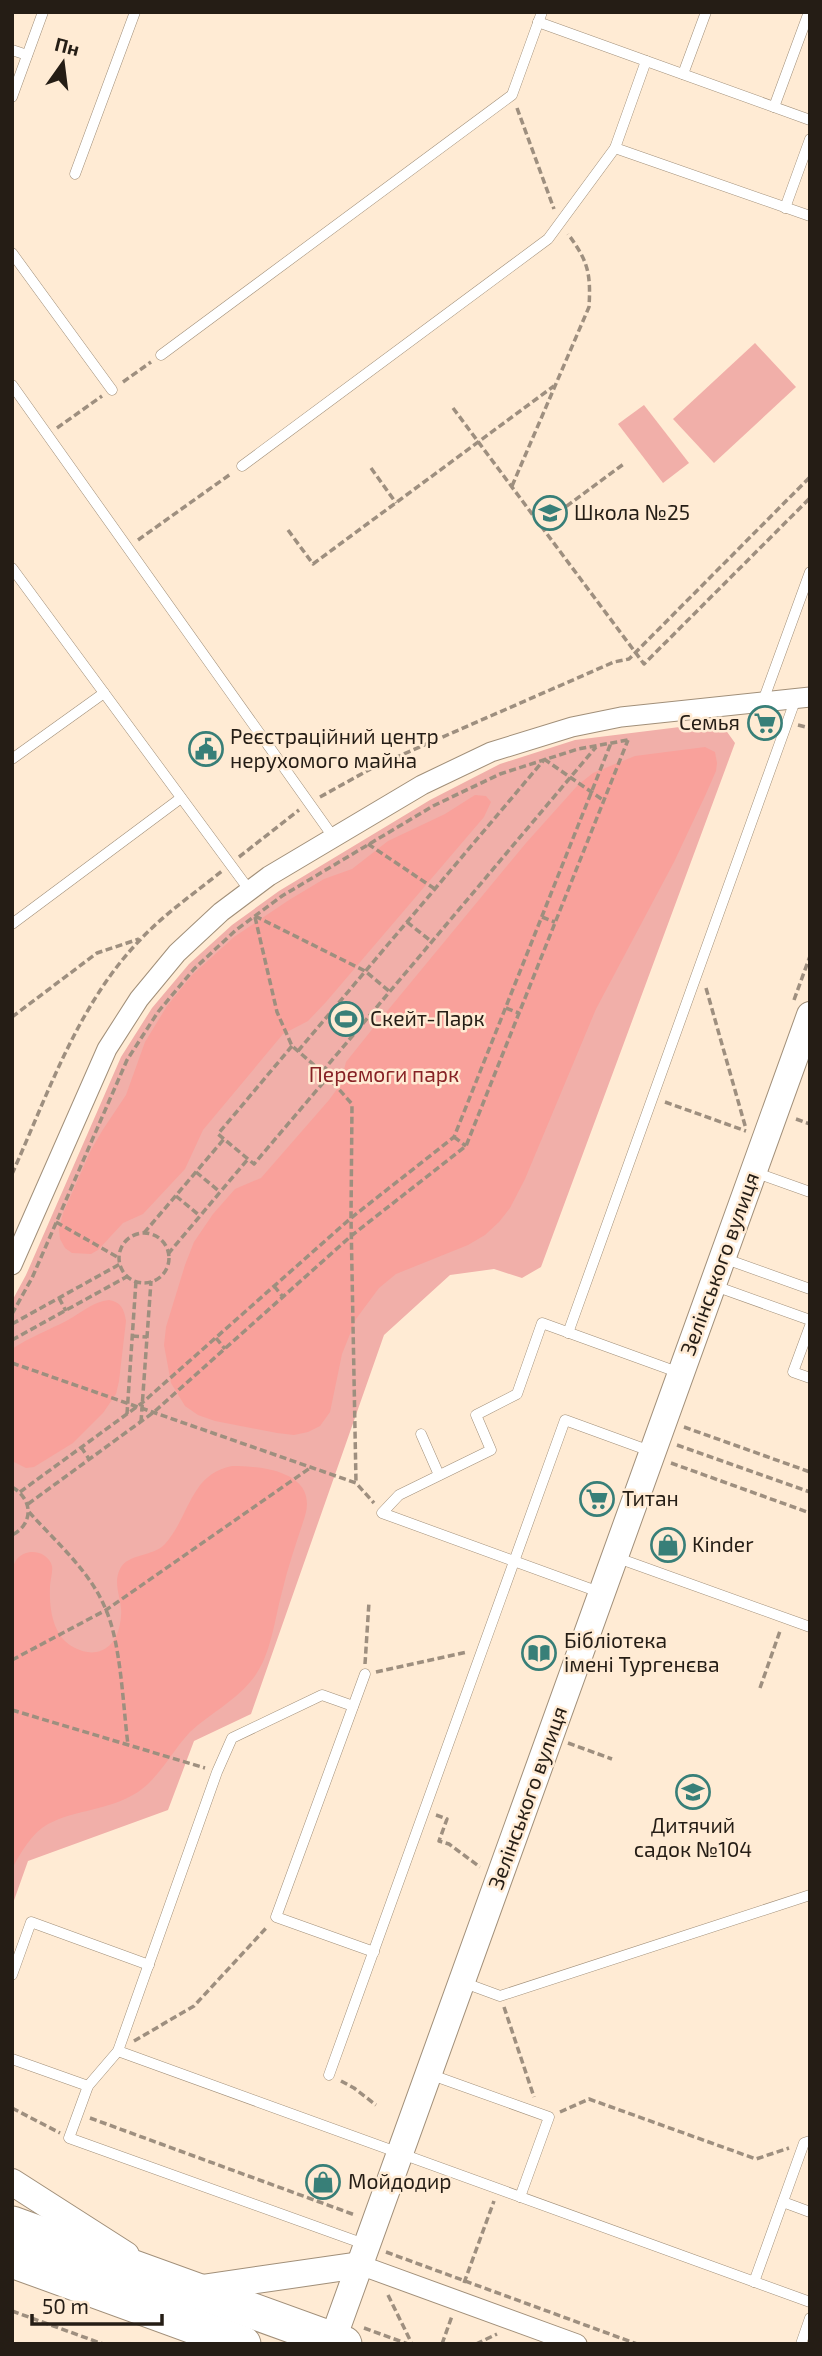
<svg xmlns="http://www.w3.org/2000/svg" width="822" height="2356" viewBox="0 0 822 2356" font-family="'Exo 2',sans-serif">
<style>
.green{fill:#f1afa9}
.forest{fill:#f9a19b}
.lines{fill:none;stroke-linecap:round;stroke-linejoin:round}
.lane-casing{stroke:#a18f79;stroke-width:11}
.street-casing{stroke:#a18f79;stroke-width:21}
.secondary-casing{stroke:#a18f79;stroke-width:28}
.highway-casing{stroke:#a18f79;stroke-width:37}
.path{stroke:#9e8f7f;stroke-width:3.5;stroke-dasharray:7 3.5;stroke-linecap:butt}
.lane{stroke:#fff;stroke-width:10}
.street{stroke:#fff;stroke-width:19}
.secondary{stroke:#fff;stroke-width:26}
.highway{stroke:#fff;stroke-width:35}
.labels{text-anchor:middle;stroke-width:5;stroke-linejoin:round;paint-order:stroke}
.poi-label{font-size:21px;fill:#251d15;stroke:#ffebd4;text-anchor:start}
.park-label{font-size:21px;fill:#872225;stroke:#ffebd4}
.street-label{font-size:21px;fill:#251d15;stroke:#ffebd4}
</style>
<rect width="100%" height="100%" fill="#ffebd4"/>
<!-- green -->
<g class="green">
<path d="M755,343L796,387L714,463L673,419Z"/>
<path d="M644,405L689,463L663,483L618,424Z"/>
<path d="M720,722L735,743L541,1267L522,1278L494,1269L450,1275L384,1335L251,1714L194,1741L168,1810L28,1861L12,1906V1301L26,1275L121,1057L152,1008L189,964L232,925L279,891L430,800L500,764L575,740Z"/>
</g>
<!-- forest -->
<g class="forest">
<path d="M705,747L715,752L717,763L716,771L705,796L674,862L596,1009L525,1179L510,1208L499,1222L485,1235L468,1245L396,1274L379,1288L356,1319L342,1354L330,1412L320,1426L308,1432L294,1435L277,1433L215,1421L198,1415L185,1406L171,1383L164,1345L166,1327L185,1265L194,1242L213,1214L235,1189L261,1178L329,1100L340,1085L346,1062L374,1027L526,843L578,785L593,773L635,756Z"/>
<path d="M475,795L486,796L491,802L484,817L326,1002L308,1021L283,1034L203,1130L185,1169L143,1214L123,1223L98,1250L91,1254L72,1253L65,1248L60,1239L59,1229L63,1213L91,1150L102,1131L126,1095L145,1042L167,1006L192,975L234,937L289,900L324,879L352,869L388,841L445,814Z"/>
<path d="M109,1300C121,1302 124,1309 126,1321L119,1381L116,1394L103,1413L73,1443L34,1467L26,1468L12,1461V1349C30,1337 49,1330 68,1320C82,1312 93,1302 109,1300Z"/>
<path d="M232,1466C263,1466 318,1472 305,1516C297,1541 288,1566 282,1592C274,1621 271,1658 251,1681C234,1702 209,1714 190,1732C172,1751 160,1777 138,1792C108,1811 77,1809 48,1824C31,1834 21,1852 12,1869V1568C14,1565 15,1561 17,1559C27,1547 48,1551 52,1566C53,1573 50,1580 50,1587C49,1609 53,1638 75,1648C83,1652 92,1654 100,1651C115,1646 120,1630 121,1616C123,1600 112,1585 120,1569C128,1553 153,1557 165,1544C190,1516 190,1474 232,1466Z"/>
</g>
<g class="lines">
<!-- lane casing -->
<g class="lane-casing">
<g id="lane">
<path d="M538,22L810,120"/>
<path d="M12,50L27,55"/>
<path d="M683,74L706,12"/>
<path d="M12,97L43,12"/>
<path d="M774,107L809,12"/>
<path d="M615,148L810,216"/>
<path d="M75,174L135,12"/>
<path d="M785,208L810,139"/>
<path d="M12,253L112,390"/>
<path d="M161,355L512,95L542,12"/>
<path d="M12,385L334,838"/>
<path d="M242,466L548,239L615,148L646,61"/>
<path d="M12,568L250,891"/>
<path d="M763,701L810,572"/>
<path d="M12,759L104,693"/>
<path d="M12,924L181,798"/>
<path d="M754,1172L810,1192"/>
<path d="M723,1258L810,1289"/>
<path d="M715,1286L810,1320"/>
<path d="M810,1326L793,1372L810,1378"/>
<path d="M568,1333L796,698"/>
<path d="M421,1434L439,1475"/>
<path d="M615,1557L810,1627"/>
<path d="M599,1592L382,1513L399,1495L491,1450L476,1415L517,1394L542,1323L680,1373"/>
<path d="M365,1674L276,1917L374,1952"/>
<path d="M353,1706L322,1695L232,1738L217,1772L118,2051L88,2086L69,2138L367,2245"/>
<path d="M12,1975L31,1922L149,1965"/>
<path d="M462,1982L500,1996L810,1895"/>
<path d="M118,2051L810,2302"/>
<path d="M12,2059L88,2086"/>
<path d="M429,2074L549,2117L520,2197"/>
<path d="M329,2075L565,1420L650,1451"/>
<path d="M783,2202L810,2212"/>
<path d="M754,2282L804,2143L810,2141"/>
<path d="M801,2344L810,2318"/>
</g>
</g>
<!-- street casing -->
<g class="street-casing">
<g id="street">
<path d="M12,1265L107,1049L139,999L177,953L221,912L269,876L422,785L491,752L572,727L621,717L810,697"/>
<path d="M360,2265L577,2344"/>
</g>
</g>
<!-- secondary casing -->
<g class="secondary-casing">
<g id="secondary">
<path d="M12,2182L126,2255"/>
<path d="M195,2289L360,2265"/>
<path d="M333,2339L810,1015"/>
</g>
</g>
<!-- highway casing -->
<g class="highway-casing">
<g id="highway">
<path d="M12,2224L344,2344"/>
<path d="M12,2260L243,2344"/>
</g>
</g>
<!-- path -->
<g class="path">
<path d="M517,108L554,209"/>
<path d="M123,382L151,362"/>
<path d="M453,408L644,664L810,498"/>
<path d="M57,428L102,396"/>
<path d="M371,468L396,503"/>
<path d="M512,486L589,307C591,273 588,261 568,234"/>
<path d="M541,525L625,463"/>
<path d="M288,530L313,564L554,386"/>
<path d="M138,540L232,473"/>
<path d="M798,725L810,728"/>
<path d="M544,759L603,800"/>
<path d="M320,797L374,767L614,662L629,659L810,477"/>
<path d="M368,844L435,889"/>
<path d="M239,857L299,810"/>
<path d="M255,916L365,971L390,992"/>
<path d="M255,917L277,1012L292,1046L328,1077L352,1104L351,1218L356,1483"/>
<path d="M542,917L555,922"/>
<path d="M407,922L432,942"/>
<path d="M706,988L746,1129"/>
<path d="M794,1000L810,956"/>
<path d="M506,1008L519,1013"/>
<path d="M12,1017L97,953L139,939"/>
<path d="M292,1046L218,1134L254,1164L328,1077"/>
<path d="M298,1051L543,761"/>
<path d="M322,1072L596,747"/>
<path d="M665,1102L746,1131"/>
<path d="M796,1119L810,1124"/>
<path d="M454,1137L466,1146"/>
<path d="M196,1172L220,1192"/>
<path d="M12,1174C48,1094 78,1004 140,940C164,914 195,893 222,871"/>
<path d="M176,1196L200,1216"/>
<path d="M56,1222L119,1258"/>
<path d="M144,1233L224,1139"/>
<circle cx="144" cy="1258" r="25"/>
<path d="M168,1254L248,1159"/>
<path d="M274,1286L283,1297"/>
<path d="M59,1298L66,1311"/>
<path d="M12,1314L32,1278L127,1060L158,1012L194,969L236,930L282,896L433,806L500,774L578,749L628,740"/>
<path d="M12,1324L120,1264"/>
<path d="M132,1336L147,1337"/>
<path d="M216,1338L225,1349"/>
<path d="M12,1340L128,1276"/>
<path d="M12,1363L356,1483L374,1503"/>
<path d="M127,1414L136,1281"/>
<path d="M141,1422L151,1281"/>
<path d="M684,1427L810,1472"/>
<path d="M677,1445L810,1492"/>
<path d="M81,1447L89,1459"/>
<path d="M671,1463L810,1513"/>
<path d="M12,1487C33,1499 34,1524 12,1535"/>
<path d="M20,1492L142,1403L351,1218L454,1137L611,743"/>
<path d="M28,1504L154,1412L351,1236L466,1146L628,740"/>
<path d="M29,1512C56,1542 91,1572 106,1610C121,1644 123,1706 128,1745"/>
<path d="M12,1660L106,1610L310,1468"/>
<path d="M365,1664L369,1602"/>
<path d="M376,1672L467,1652"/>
<path d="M760,1688L780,1631"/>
<path d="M12,1710L205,1768"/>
<path d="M568,1743L612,1759"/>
<path d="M436,1815L447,1819L439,1841L449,1844L480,1867"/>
<path d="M504,2007L534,2097"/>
<path d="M134,2041L194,2006L268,1926"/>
<path d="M341,2081L354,2088L376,2105"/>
<path d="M12,2108L60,2133"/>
<path d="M560,2112L589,2099L756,2159L789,2148"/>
<path d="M90,2118L355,2215"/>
<path d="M386,2252L637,2344"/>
<path d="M464,2283L494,2201"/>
<path d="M388,2295L412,2344"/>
<path d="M12,2311L103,2344"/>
<path d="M364,2328L408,2344"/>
<path d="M442,2344L452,2316"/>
<path d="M476,2344L497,2334"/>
</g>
<!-- lane -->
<use href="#lane" class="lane"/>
<!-- street -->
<use href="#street" class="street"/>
<!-- secondary -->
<use href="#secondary" class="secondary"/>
<!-- highway -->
<use href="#highway" class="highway"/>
</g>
<!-- icons -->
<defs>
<g id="school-ring" transform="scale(1.75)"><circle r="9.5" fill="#ffebd4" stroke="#387f78" stroke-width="1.5"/><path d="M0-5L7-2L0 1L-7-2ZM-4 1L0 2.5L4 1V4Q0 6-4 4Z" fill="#387f78"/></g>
<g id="supermarket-ring" transform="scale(1.75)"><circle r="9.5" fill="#ffebd4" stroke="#387f78" stroke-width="1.5"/><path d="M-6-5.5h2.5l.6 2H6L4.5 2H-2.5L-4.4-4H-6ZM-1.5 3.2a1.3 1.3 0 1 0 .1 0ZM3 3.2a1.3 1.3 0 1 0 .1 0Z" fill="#387f78"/></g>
<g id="civic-ring" transform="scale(1.75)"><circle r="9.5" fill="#ffebd4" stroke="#387f78" stroke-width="1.5"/><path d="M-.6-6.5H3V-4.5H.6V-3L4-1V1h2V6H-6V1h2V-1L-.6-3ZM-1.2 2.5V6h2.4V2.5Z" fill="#387f78"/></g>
<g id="stadium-ring" transform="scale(1.75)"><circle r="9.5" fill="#ffebd4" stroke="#387f78" stroke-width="1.5"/><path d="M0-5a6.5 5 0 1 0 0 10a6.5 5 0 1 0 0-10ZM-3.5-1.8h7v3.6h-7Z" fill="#387f78"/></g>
<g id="shop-ring" transform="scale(1.75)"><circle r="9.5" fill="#ffebd4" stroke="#387f78" stroke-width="1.5"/><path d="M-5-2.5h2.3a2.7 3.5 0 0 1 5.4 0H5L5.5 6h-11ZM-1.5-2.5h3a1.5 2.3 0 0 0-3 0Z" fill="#387f78"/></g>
<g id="library-ring" transform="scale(1.75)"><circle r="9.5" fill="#ffebd4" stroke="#387f78" stroke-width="1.5"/><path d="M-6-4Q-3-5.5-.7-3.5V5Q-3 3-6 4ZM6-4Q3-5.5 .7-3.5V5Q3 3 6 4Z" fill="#387f78"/></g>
</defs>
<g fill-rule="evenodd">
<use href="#school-ring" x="550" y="513"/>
<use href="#supermarket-ring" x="765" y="723"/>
<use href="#civic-ring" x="206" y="749"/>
<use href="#stadium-ring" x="346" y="1019"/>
<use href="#supermarket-ring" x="597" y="1499"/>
<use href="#shop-ring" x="668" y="1545"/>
<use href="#library-ring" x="539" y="1653"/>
<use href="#school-ring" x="693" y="1792"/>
<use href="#shop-ring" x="323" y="2182"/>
</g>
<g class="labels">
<!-- poi labels -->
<g class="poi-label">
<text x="574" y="520">Школа №25</text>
<text x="740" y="730" text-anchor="end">Семья</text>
<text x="230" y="744">Реєстраційний центр<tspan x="230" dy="24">нерухомого майна</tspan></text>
<text x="370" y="1026">Скейт-Парк</text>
<text x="622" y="1506">Титан</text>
<text x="692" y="1552">Kinder</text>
<text x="564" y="1648">Бібліотека<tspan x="564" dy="24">імені Тургенєва</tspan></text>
<text x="693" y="1833" text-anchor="middle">Дитячий<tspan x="693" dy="24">садок №104</tspan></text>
<text x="348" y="2189">Мойдодир</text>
</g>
<!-- park labels -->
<g class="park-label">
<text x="384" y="1082">Перемоги парк</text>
</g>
<!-- street labels -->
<g class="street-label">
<text transform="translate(720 1264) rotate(-70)" y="7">Зелінського вулиця</text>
<text transform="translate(528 1798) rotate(-70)" y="7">Зелінського вулиця</text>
</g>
</g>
<!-- border -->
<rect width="822" height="2356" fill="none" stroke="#251d15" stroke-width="28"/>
<!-- north arrow -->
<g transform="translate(63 63) rotate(14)" stroke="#ffebd4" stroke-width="5" paint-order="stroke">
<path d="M0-5L12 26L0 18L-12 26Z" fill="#251d15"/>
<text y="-10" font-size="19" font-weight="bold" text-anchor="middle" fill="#251d15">Пн</text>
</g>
<!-- scale -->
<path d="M32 2314v10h130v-10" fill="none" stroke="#251d15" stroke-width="3.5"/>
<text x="42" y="2314" font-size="21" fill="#251d15" stroke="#ffebd4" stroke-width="5" paint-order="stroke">50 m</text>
</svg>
